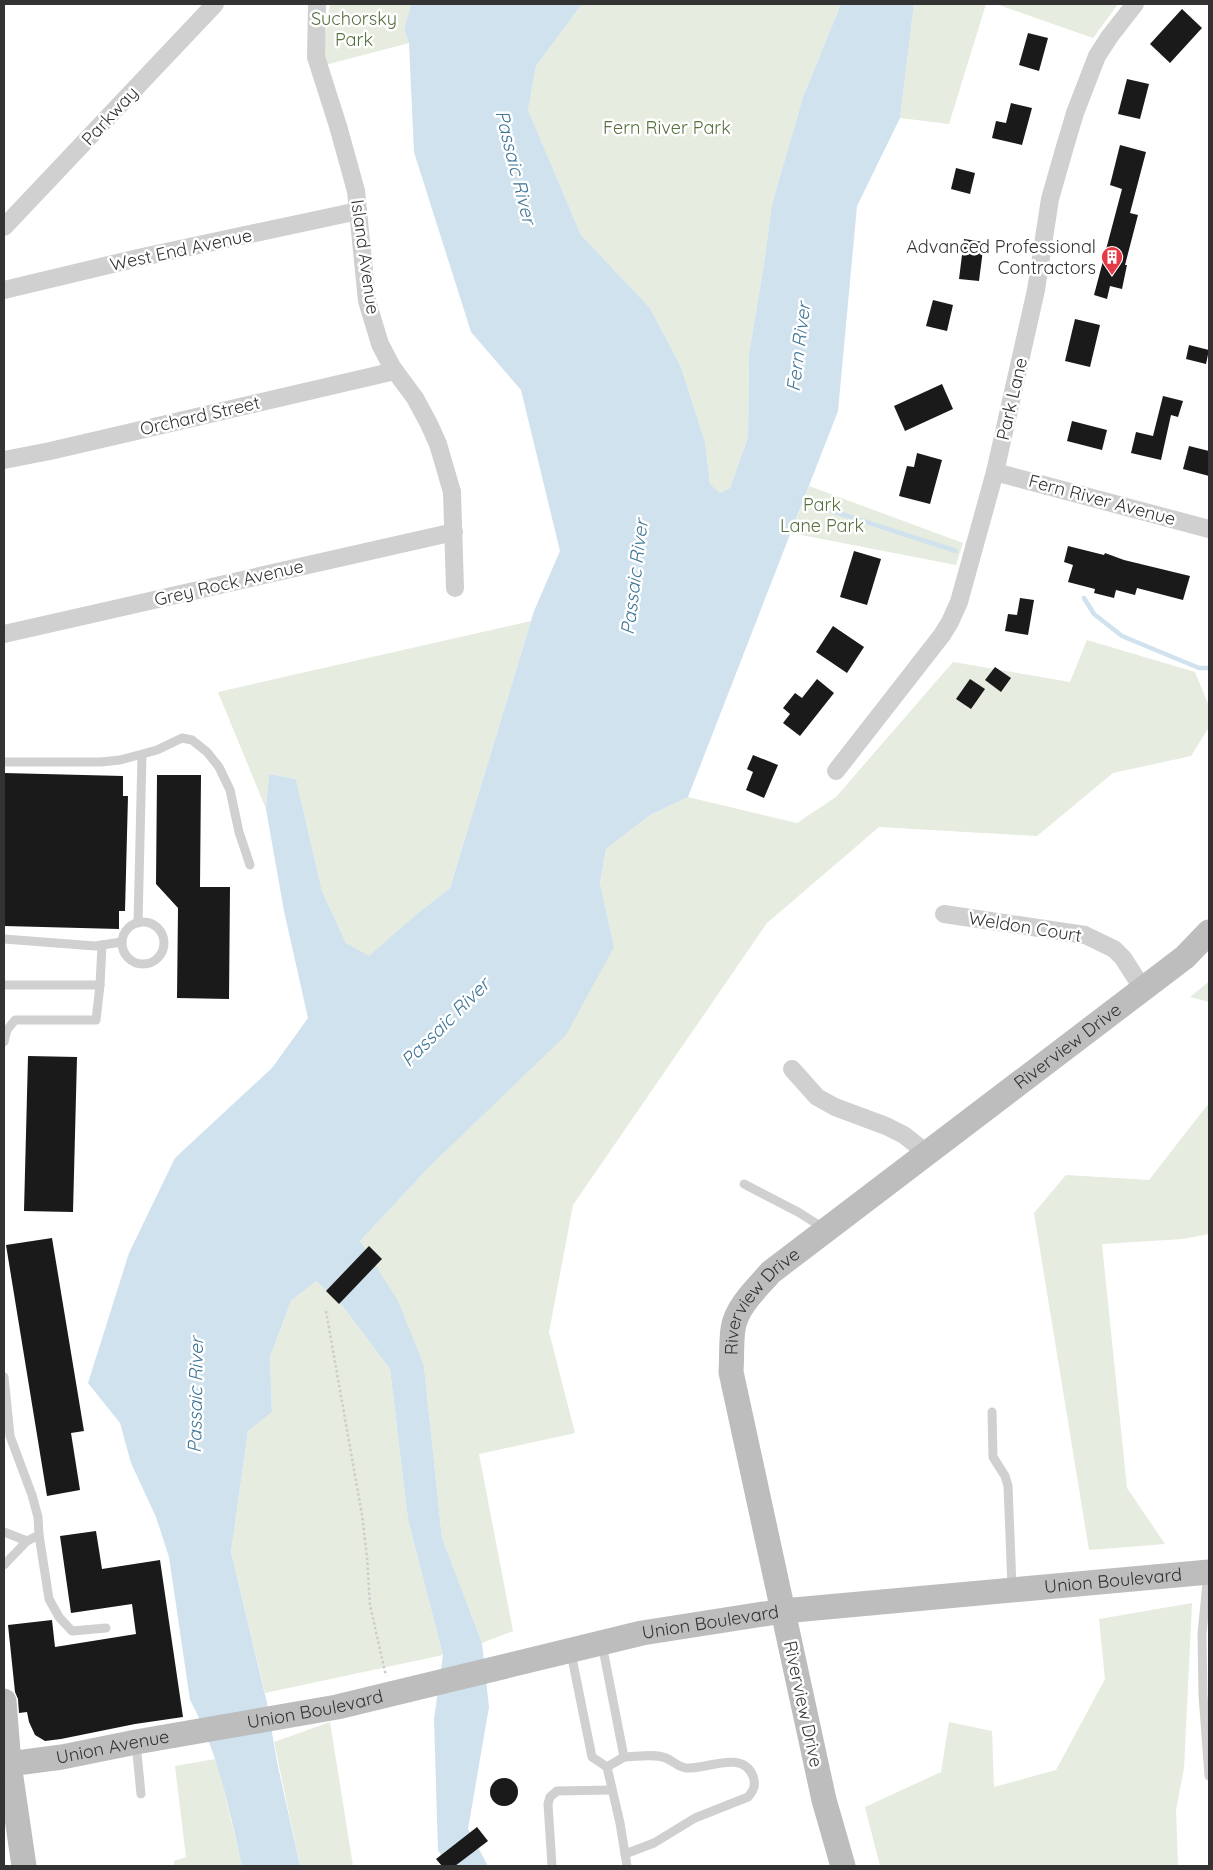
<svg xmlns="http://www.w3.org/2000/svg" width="1213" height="1870" viewBox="0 0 1213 1870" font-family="Quicksand,sans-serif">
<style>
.green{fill:#e6ecdf}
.water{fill:#cfe2ee}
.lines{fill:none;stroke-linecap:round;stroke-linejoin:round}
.stream{stroke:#cfe2ee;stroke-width:4.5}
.building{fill:#1a1a1a}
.path{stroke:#cdcdcd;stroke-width:2.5;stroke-dasharray:2.5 2.5;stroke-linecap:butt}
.lane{stroke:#d0d0d0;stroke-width:9}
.street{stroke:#d0d0d0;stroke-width:18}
.secondary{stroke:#bdbdbd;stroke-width:25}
.labels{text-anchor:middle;stroke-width:5;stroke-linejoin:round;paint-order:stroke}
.park-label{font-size:18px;fill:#56703f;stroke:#fff}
.street-label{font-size:18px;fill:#333;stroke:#fff}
.poi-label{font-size:18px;fill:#333;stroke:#fff;text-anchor:end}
.water-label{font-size:19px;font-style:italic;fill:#3f7597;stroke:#fff}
</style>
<rect width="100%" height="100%" fill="#fff"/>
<!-- green -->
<g class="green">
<path d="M330,4H411L404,30L409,43L325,65L323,50Z"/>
<path d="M582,4H841L803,97L772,204L763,270L749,354L748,437L730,488L720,493L710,484L705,442L681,367L650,308L581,235L528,110L536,66Z"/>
<path d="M914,4H986L949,124L900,118Z"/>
<path d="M996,4H1118L1093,38Z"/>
<path d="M809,486L963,543L956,565L791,533Z"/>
<path d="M531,621L450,888L418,913L369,957L346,943L322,891L296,779L269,774L266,809L218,692Z"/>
<path d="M1087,640L1195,672L1209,706V727L1191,756L1113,773L1037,836L879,827L767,923L573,1205L549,1332L575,1433L479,1454L513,1631L482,1643L442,1538L424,1366L360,1241L433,1163L614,947L600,883L606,849L650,815L688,797L797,823L836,797L953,662L1070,682Z"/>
<path d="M1209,981V1002L1190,997L1207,983Z"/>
<path d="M1209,1103V1234L1183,1239L1102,1244L1127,1488L1165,1544L1089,1550L1034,1213L1066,1175L1149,1180Z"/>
<path d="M316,1281L341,1304L390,1369L408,1520L443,1655L265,1693L231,1552L248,1431L272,1412L270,1357L291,1301Z"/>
<path d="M1192,1603L1184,1768L1176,1810L1178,1866H880L865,1807L941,1772L949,1722L992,1731L994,1787L1056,1770L1105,1679L1099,1619Z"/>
<path d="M330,1722L353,1866H300L274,1742Z"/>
<path d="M215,1759L220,1773L242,1866H174V1861L186,1857L175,1766Z"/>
</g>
<!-- water -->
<path class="water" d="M411,4H582L536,66L528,110L581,235L650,308L681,367L705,442L710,484L720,493L730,488L748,437L749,354L763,270L772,204L803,97L841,4H914L900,118L857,206L838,411L688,797L650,815L606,849L600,883L614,947L566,1035L433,1163L360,1241L398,1301L424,1366L442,1538L482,1643L489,1707L468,1829L488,1866H448L438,1850L434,1719L443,1655L408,1520L390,1369L341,1304L316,1281L291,1301L270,1357L272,1412L248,1431L231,1552L267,1703L277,1762L300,1866H242C229,1809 218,1751 190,1700L169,1557L156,1517L131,1463L120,1423L88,1383L129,1253L175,1158L272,1068L308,1018L284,911L266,809L269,774L296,779L322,891L346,943L369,956L418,913L450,888L534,611L560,551L521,390L471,332L414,152L409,43L404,30Z"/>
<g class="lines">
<!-- stream -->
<g class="stream">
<path d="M798,500L956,551"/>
<path d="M1084,598L1094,614L1122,636L1199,668H1209"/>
</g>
</g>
<!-- building -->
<g class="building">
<path d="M1182,9L1202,28L1170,63L1150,44Z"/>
<path d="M1028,33L1048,38L1039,71L1019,65Z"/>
<path d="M1127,79L1149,84L1140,119L1118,114Z"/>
<path d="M1011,103L1032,108L1022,145L992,138L996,121L1006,123Z"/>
<path d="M1120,145L1146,152L1130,213L1138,215L1125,265H1127L1122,289L1110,286L1107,299L1094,295L1122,189L1110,185Z"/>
<path d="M956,168L975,173L970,194L951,189Z"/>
<path d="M964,239L984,242L979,281L959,279Z"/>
<path d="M933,300L953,305L947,331L926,326Z"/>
<path d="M1075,319L1100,325L1090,367L1065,361Z"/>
<path d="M1189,345L1209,350L1206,364L1186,359Z"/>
<path d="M942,384L953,409L905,431L894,406Z"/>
<path d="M1163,396L1183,401L1178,417L1171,415L1161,460L1131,453L1136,432L1153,436Z"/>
<path d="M1072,421L1107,430L1102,450L1067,441Z"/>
<path d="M1189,446L1209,451V476L1183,469Z"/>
<path d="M917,453L942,460L930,504L899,496L907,466L914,467Z"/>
<path d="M1068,546L1104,555L1105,553L1124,560L1190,576L1183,600L1137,588L1135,595L1116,590L1114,598L1094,593L1095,589L1068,582L1073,565L1064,562Z"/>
<path d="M854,551L881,559L867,605L840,597Z"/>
<path d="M1020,598L1034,600L1028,635L1005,631L1008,614L1017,615Z"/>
<path d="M833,626L864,647L847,673L816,652Z"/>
<path d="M995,667L1011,678L1001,692L985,680Z"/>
<path d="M817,679L834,693L800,736L783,723L790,714L783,708L795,693L802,698Z"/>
<path d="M970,679L985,689L971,709L956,699Z"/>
<path d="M753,755L778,765L764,798L746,790L753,772L747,769Z"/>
<path d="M4,773L123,776V796H128L125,911H119V929L4,926Z"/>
<path d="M157,775H201L200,887H230L229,999L177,998L178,908L156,884Z"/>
<path d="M28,1056L77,1057L73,1212L24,1211Z"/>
<path d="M52,1238L84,1431L71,1433L80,1490L47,1496L6,1245Z"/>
<path d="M369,1246L382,1259L339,1304L326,1291Z"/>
<path d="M96,1531L102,1569L160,1560L183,1717L135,1724L61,1739L45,1741L35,1735L29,1722L27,1712L19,1713L18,1699L15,1692L8,1625L52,1620L55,1647L136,1634L132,1604L71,1613L60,1536Z"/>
<circle cx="504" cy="1792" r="14"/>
<path d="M477,1827L488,1841L455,1866H442L436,1859Z"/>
</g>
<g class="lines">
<!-- path -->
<path class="path" d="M326,1311L362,1515L367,1557L370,1605L386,1676"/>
<!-- lane -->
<g class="lane">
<path d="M4,762H101L120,760L157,750L182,738L192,740L207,752L219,767L230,790L239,832L250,865"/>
<circle cx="143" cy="943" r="21"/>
<path d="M138,923L142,755"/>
<path d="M4,939L95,946L122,942"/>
<path d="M4,985H100L102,945"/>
<path d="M4,1042L7,1030L15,1020H96L100,985"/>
<path d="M744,1184L798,1212L825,1229"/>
<path d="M4,1377L10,1436L32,1495L38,1517L39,1535L27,1541L4,1565"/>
<path d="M992,1412L993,1457L1005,1476L1008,1486L1012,1587"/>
<path d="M4,1532L27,1541"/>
<path d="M39,1535L49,1599L59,1617L72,1631L106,1628"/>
<path d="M1208,1573L1202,1634L1203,1695L1209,1776"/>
<path d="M571,1653L592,1757L607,1767L624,1757L602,1644"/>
<path d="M136,1743L141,1794"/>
<path d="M624,1757C636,1757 654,1753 666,1758C673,1761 678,1767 686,1768C706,1770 742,1749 753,1776C756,1785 754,1790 748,1797L695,1818L654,1843L625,1854"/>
<path d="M607,1767L620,1823L627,1866"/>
<path d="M552,1866L548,1804L550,1797L557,1791L611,1790"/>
</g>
<!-- street -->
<g class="street">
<path d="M317,4L316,57L338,126L356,191L367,301L380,344L392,367L415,398L429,424L438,444L452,492L455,588"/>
<path d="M4,227L215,4"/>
<path d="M4,290L138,258L358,211"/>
<path d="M4,460L50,451L395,371"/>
<path d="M995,472L1209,529"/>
<path d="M4,634L454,532"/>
<path d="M836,771L942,635L950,622L959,602L995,472L1036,290L1050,199L1064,150L1075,113L1097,56L1110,36L1135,4"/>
<path d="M944,914L1085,935L1114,949L1123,958L1143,989"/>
<path d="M792,1069L817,1097L835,1107L886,1126L904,1135L928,1154"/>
</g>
<!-- secondary -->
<g class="secondary">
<path d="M4,1701L9,1764L24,1866"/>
<path id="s1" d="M9,1764L62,1757L136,1742L337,1707L642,1633L783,1611L1209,1572"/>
<path id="s2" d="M843,1866L824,1800L731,1372C732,1358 731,1343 733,1329C736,1307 757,1288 771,1272L1185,957L1209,932"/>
</g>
</g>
<!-- icons -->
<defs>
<g id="building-pin" transform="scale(1.125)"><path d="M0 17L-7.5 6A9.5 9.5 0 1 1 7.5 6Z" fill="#e63946" stroke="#fff"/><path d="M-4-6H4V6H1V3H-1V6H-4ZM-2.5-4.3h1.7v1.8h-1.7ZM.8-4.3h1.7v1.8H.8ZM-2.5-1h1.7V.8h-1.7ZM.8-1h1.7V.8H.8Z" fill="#fff"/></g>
</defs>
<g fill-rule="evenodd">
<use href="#building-pin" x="1112" y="257"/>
</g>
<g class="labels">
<!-- park labels -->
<g class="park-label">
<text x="354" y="25">Suchorsky<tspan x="354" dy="21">Park</tspan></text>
<text x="667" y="134">Fern River Park</text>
<text x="822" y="511">Park<tspan x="822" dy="21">Lane Park</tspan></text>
</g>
<!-- street labels -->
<g class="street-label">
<text transform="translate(110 116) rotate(-47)" y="6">Parkway</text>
<text transform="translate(181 250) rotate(-12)" y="6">West End Avenue</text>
<text transform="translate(365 257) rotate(82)" y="6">Island Avenue</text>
<text transform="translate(1012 399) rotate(-77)" y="6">Park Lane</text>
<text transform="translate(200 416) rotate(-13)" y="6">Orchard Street</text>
<text transform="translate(1102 500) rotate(15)" y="6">Fern River Avenue</text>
<text transform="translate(229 583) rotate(-13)" y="6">Grey Rock Avenue</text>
<text transform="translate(1025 927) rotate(9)" y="6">Weldon Court</text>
<text dy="6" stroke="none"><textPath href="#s2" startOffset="992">Riverview Drive</textPath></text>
<text dy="6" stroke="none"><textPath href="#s2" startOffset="588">Riverview Drive</textPath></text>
<text dy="6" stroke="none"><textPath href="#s1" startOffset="1121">Union Boulevard</textPath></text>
<text dy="6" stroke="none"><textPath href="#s1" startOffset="716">Union Boulevard</textPath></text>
<text transform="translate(803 1704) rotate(78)" y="6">Riverview Drive</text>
<text dy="6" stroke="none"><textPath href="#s1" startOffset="311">Union Boulevard</textPath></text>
<text dy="6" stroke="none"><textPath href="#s1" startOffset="105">Union Avenue</textPath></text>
</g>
<!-- poi labels -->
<g class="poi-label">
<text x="1096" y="253">Advanced Professional<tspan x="1096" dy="21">Contractors</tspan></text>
</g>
<!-- water labels -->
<g class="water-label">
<text transform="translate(516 167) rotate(76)" y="7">Passaic River</text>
<text transform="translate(798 347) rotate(-83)" y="7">Fern River</text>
<text transform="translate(634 577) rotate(-83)" y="7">Passaic River</text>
<text transform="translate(445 1022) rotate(-45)" y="7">Passaic River</text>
<text transform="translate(195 1395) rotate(-89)" y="7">Passaic River</text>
</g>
</g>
<!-- border -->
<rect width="1213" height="1870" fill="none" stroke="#333333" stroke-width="10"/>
</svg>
